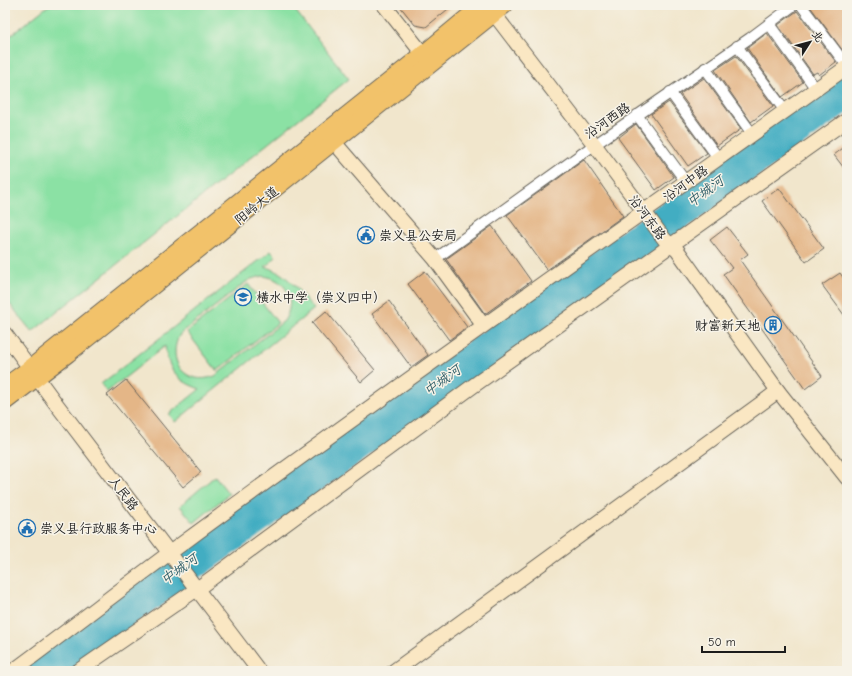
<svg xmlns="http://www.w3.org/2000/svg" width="852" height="676" viewBox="0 0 852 676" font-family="'Comic Neue','LXGW WenKai TC',sans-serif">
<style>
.green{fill:#8be1a4;stroke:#547e60;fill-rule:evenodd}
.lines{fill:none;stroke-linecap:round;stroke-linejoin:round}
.river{stroke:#43adc2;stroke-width:20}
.building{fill:#e4b687}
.street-casing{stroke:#67635a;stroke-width:12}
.secondary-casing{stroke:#67635a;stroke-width:16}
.primary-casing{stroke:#67635a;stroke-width:18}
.street{stroke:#fff;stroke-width:10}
.secondary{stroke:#fae7c3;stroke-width:14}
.primary{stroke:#f2c26a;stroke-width:16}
.labels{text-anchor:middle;stroke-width:3;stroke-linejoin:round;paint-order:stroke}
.street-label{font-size:13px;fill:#1c1c1c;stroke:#f7f3e8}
.poi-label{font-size:13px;fill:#1c1c1c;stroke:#f7f3e8;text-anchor:start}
.water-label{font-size:14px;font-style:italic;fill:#2e5d67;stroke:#f7f3e8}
</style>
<rect width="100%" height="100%" fill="#f7f3e8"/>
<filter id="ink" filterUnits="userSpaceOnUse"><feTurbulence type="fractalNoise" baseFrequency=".025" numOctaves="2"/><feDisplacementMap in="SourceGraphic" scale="8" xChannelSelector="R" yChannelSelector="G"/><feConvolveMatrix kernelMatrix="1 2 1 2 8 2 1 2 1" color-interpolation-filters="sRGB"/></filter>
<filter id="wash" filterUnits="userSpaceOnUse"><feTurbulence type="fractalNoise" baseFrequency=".012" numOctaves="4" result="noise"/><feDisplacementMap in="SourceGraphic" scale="16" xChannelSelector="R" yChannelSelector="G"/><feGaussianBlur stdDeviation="0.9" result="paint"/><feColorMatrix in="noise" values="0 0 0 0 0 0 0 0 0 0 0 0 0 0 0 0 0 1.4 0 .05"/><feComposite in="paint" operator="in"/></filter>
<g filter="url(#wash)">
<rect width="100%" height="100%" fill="#f1e6cc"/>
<!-- green -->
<g class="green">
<path d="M49,5H291L349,79L32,332L5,298V40Z"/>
<path d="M271,251L276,257L265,267C288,272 299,292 314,309L175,422L169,414L200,389C177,381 168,370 165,346L107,392L101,384ZM263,276C287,279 297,300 284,321L215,376C186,387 165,361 180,334L246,282L251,279Z"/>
<path d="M248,284L278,323L217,371L187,332Z"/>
<path d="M215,476L229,494L194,523L180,506Z"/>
</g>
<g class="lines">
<!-- river -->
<g class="river">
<path d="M26,671L847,81"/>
<path d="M54,671L847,101"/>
</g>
</g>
<g id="blocks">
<!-- building -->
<g class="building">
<path d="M399,5H453L426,27L415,25Z"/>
<path d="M809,5H847V54L846,55Z"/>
<path d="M797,11L836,62L819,75L817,72L813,74L778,25Z"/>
<path d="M767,33L803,82L782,97L747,48Z"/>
<path d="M736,56L773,106L751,122L715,70Z"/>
<path d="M704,78L741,129L717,146L680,94Z"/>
<path d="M669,102L707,153L688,166L651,114Z"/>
<path d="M636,124L674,177L656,190L618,138Z"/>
<path d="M847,145V172L834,155Z"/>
<path d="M584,160L623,216L547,270L507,215Z"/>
<path d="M779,188L824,249L806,262L762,201Z"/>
<path d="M492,226L531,281L485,314L446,259Z"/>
<path d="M727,227L748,254L740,260L822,376L805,389L723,274L732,268L710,240Z"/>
<path d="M425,271L467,327L449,340L408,284Z"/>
<path d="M840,273L847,283V319L822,285Z"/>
<path d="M389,301L428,355L411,367L372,314Z"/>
<path d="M326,311L375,370L361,382L312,323Z"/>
<path d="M126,380L201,472L183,487L107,395Z"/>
</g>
</g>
</g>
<g filter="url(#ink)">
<use href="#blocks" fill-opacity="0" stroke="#67635a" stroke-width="1"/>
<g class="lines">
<!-- street casing -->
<g class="street-casing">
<g id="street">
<path d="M801,5L847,66"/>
<path d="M769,24L816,89"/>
<path d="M737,46L785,111"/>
<path d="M705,68L753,135"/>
<path d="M670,92L719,159"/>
<path d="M637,115L686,182"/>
<path d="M435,259L587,150L750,38L794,5"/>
</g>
</g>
<!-- secondary casing -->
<g class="secondary-casing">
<g id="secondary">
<path d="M384,5L423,54"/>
<path d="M488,6L594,144L665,240L677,250L778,391L847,478"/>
<path d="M334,142L435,259L483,325"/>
<path d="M5,334L54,401L259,671"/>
<path d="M13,671C70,629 126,585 183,543C402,382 625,225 847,67"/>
<path d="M78,671L197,589L473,386L847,120"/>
<path d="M394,671L778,391"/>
</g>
</g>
<!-- primary casing -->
<g class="primary-casing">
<g id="primary">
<path d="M5,386L30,368L423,54L482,5"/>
<path d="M5,402L68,354L505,5"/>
</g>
</g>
<!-- street -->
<use href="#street" class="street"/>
<!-- secondary -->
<use href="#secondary" class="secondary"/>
<!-- primary -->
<use href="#primary" class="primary"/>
</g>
</g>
<!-- icons -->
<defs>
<g id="civic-ring" transform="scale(0.9)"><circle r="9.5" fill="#f7f3e8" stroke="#1f6fb2" stroke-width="1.5"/><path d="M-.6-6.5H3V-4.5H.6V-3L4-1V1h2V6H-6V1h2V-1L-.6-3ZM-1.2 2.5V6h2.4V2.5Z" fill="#1f6fb2"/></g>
<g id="school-ring" transform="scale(0.9)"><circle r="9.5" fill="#f7f3e8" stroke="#1f6fb2" stroke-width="1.5"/><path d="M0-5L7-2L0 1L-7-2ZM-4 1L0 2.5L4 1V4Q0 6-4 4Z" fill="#1f6fb2"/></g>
<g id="building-ring" transform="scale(0.9)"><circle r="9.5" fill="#f7f3e8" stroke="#1f6fb2" stroke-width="1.5"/><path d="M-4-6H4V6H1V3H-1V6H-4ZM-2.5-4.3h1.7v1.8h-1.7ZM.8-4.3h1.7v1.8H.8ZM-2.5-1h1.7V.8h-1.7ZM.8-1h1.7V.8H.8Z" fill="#1f6fb2"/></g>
</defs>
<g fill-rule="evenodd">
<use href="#civic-ring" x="366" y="235"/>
<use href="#school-ring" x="243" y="297"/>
<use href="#building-ring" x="773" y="325"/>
<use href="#civic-ring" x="27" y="528"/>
</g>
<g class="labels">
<!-- street labels -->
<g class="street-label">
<text transform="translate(607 120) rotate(-35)" y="5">沿河西路</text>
<text transform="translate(685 183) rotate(-36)" y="5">沿河中路</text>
<text transform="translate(256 205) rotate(-39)" y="5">阳岭大道</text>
<text transform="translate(648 217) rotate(53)" y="5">沿河东路</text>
<text transform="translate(124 493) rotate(53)" y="5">人民路</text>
</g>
<!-- poi labels -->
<g class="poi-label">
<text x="379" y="240">崇义县公安局</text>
<text x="256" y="302">横水中学（崇义四中）</text>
<text x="760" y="330" text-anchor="end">财富新天地</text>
<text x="40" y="533">崇义县行政服务中心</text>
</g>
<!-- water labels -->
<g class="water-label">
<text transform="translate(705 191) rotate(-36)" y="5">中城河</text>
<text transform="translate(442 380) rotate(-36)" y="5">中城河</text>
<text transform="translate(179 569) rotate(-36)" y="5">中城河</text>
</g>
</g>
<!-- margin -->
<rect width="852" height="676" fill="none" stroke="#f7f3e8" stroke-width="20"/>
<!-- north arrow -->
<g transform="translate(810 42) rotate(54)" stroke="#f7f3e8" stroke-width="3" paint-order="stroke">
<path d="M0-3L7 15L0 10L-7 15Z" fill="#1c1c1c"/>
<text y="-6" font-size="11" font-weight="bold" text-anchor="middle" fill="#1c1c1c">北</text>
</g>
<!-- scale -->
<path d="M702 646v6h83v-6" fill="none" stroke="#1c1c1c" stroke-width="2"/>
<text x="708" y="646" font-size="12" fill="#1c1c1c" stroke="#f7f3e8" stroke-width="3" paint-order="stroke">50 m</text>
</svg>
